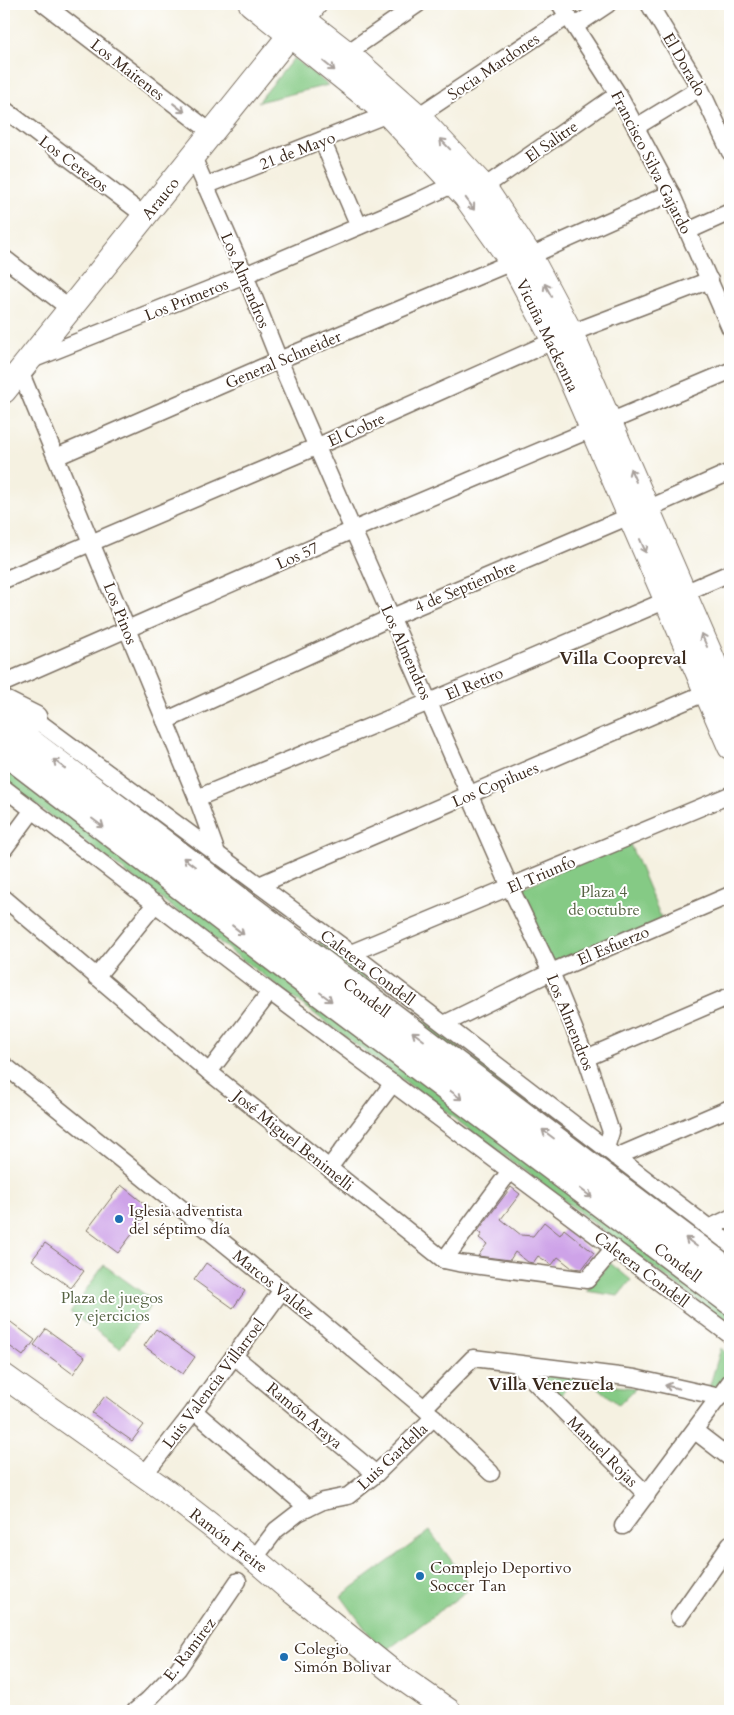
<svg xmlns="http://www.w3.org/2000/svg" width="734" height="1715" viewBox="0 0 734 1715" font-family="Cardo,serif">
<style>
.green{fill:#85ca85;stroke:#607a52}
.building{fill:#cea3e8}
.lines{fill:none;stroke-linecap:round;stroke-linejoin:round}
.street-casing{stroke:#7c7062;stroke-width:19}
.secondary-casing{stroke:#7c7062;stroke-width:26}
.primary-casing{stroke:#7c7062;stroke-width:29}
.street{stroke:#fff;stroke-width:16}
.secondary{stroke:#fff;stroke-width:24}
.primary{stroke:#fff;stroke-width:26}
.oneway{stroke:#a79f9a}
.poi-dot{fill:#1f6fb2;stroke:#fff;stroke-width:2}
.labels{text-anchor:middle;stroke-width:4;stroke-linejoin:round;paint-order:stroke}
.street-label{font-size:16px;fill:#3b2a1e;stroke:#fff}
.park-label{font-size:16px;fill:#556242;stroke:#fff}
.poi-label{font-size:16px;fill:#3b2a1e;stroke:#fff;text-anchor:start}
.neighbourhood-label{font-size:18px;font-weight:bold;fill:#3b2a1e;stroke:#fff}
</style>
<rect width="100%" height="100%" fill="#fff"/>
<filter id="ink" filterUnits="userSpaceOnUse"><feTurbulence type="fractalNoise" baseFrequency=".02" numOctaves="2"/><feDisplacementMap in="SourceGraphic" scale="10" xChannelSelector="R" yChannelSelector="G"/><feConvolveMatrix kernelMatrix="1 2 1 2 8 2 1 2 1" color-interpolation-filters="sRGB"/></filter>
<filter id="wash" filterUnits="userSpaceOnUse"><feTurbulence type="fractalNoise" baseFrequency=".0096" numOctaves="4" result="noise"/><feDisplacementMap in="SourceGraphic" scale="20" xChannelSelector="R" yChannelSelector="G"/><feGaussianBlur stdDeviation="1.12" result="paint"/><feColorMatrix in="noise" values="0 0 0 0 0 0 0 0 0 0 0 0 0 0 0 0 0 1.4 0 .05"/><feComposite in="paint" operator="in"/></filter>
<g filter="url(#wash)">
<rect width="100%" height="100%" fill="#f5f1e1"/>
<!-- green -->
<g class="green">
<path d="M294,58L328,85L258,102Z"/>
<path d="M4,761L730,1312V1325L4,781Z"/>
<path d="M629,842L663,922L550,968L515,891Z"/>
<path d="M320,942L730,1253V1267L317,945Z"/>
<path d="M610,1263L631,1280L618,1296L586,1291Z"/>
<path d="M104,1265L154,1301L120,1348L70,1312Z"/>
<path d="M721,1348L730,1357V1371L714,1390L709,1388Z"/>
<path d="M532,1374L577,1377L557,1399Z"/>
<path d="M594,1384L636,1388L619,1405Z"/>
<path d="M430,1531L471,1588L383,1653L341,1596Z"/>
</g>
<g id="blocks">
<!-- building -->
<g class="building">
<path d="M121,1185L151,1209L118,1253L87,1230Z"/>
<path d="M511,1187L520,1194L501,1219L521,1235L533,1236L544,1222L560,1235L564,1229L594,1253L582,1269L572,1268L558,1257L552,1265L538,1256L533,1263L528,1262L515,1252L510,1260L478,1256L487,1244L479,1238L482,1234L478,1231Z"/>
<path d="M45,1243L84,1271L71,1288L32,1260Z"/>
<path d="M206,1263L245,1291L233,1308L194,1280Z"/>
<path d="M4,1317L35,1340L23,1356L4,1342Z"/>
<path d="M46,1329L85,1357L73,1374L34,1345Z"/>
<path d="M156,1329L195,1357L183,1374L144,1346Z"/>
<path d="M105,1396L144,1425L132,1441L92,1413Z"/>
</g>
</g>
</g>
<g filter="url(#ink)">
<use href="#blocks" fill-opacity="0" stroke="#7c7062" stroke-width="1"/>
<g class="lines">
<!-- street casing -->
<g class="street-casing">
<g id="street">
<path d="M44,4L212,133"/>
<path d="M560,4L618,94L671,193L730,328"/>
<path d="M649,4L700,88L730,152"/>
<path d="M575,26L608,4"/>
<path d="M347,53L418,4"/>
<path d="M4,109L145,216"/>
<path d="M418,116L568,16"/>
<path d="M636,127L700,88"/>
<path d="M322,140L359,226"/>
<path d="M193,157L245,275L279,360L353,530L510,887L551,972L586,1058L611,1132L606,1148"/>
<path d="M205,186L388,114"/>
<path d="M484,187L618,94"/>
<path d="M688,231L730,212"/>
<path d="M530,256L671,193"/>
<path d="M4,258L70,309"/>
<path d="M29,361L245,275L416,202L454,184"/>
<path d="M20,371L197,798L218,856"/>
<path d="M609,422L730,371"/>
<path d="M56,457L279,360L512,262"/>
<path d="M647,509L730,472"/>
<path d="M4,580L318,446L571,333L710,280"/>
<path d="M684,593L730,573"/>
<path d="M4,683L353,530L592,429"/>
<path d="M28,714L351,953L730,1244"/>
<path d="M165,721L392,617L630,516"/>
<path d="M4,788L270,992L730,1335"/>
<path d="M197,798L429,702L667,600"/>
<path d="M4,849L33,810"/>
<path d="M259,885L714,689"/>
<path d="M4,898L209,1072L444,1260L458,1263L587,1280L614,1248"/>
<path d="M351,953L730,795"/>
<path d="M96,977L156,903"/>
<path d="M444,1024L551,972L730,895"/>
<path d="M586,1058L730,996"/>
<path d="M4,1065L282,1290L424,1408L491,1473"/>
<path d="M209,1072L270,992"/>
<path d="M616,1157L730,1108"/>
<path d="M329,1168L393,1083"/>
<path d="M709,1228L730,1218"/>
<path d="M444,1260L510,1171"/>
<path d="M234,1356L376,1474"/>
<path d="M517,1364L647,1495"/>
<path d="M424,1408L473,1358L635,1378L720,1397"/>
<path d="M194,1411L308,1508"/>
<path d="M695,1431L730,1458"/>
<path d="M143,1476L194,1411L282,1290"/>
<path d="M623,1526L730,1382"/>
<path d="M254,1559L276,1530L298,1513L323,1501L348,1496L376,1474L434,1417"/>
<path d="M679,1617L730,1544"/>
<path d="M135,1711L148,1700L178,1669L238,1581"/>
</g>
</g>
<!-- secondary casing -->
<g class="secondary-casing">
<g id="secondary">
<path d="M251,4L388,114L465,196L512,262L554,341L730,747"/>
<path d="M284,4L347,53L418,116L484,187L530,256L571,333L730,699"/>
<path d="M4,391L315,4"/>
<path d="M4,1376L169,1493L254,1559L294,1593L389,1669L449,1711"/>
</g>
</g>
<!-- primary casing -->
<g class="primary-casing">
<g id="primary">
<path d="M4,704L34,719"/>
<path d="M4,722L730,1272"/>
<path d="M4,751L287,968L730,1301"/>
</g>
</g>
<!-- street -->
<use href="#street" class="street"/>
<!-- secondary -->
<use href="#secondary" class="secondary"/>
<!-- primary -->
<use href="#primary" class="primary"/>
</g>
<!-- one-way arrows -->
<defs><path id="oneway-shaft" d="M-6 0H5M1.5-3L5.5 0L1.5 3" fill="none" stroke-width="1.6" stroke-linecap="round" stroke-linejoin="round" transform="scale(1.25)"/></defs>
<g class="oneway">
<use href="#oneway-shaft" transform="translate(329 66) rotate(39)"/>
<use href="#oneway-shaft" transform="translate(179 108) rotate(38)"/>
<use href="#oneway-shaft" transform="translate(445 144) rotate(-134)"/>
<use href="#oneway-shaft" transform="translate(470 204) rotate(55)"/>
<use href="#oneway-shaft" transform="translate(548 290) rotate(-118)"/>
<use href="#oneway-shaft" transform="translate(633 475) rotate(-113)"/>
<use href="#oneway-shaft" transform="translate(643 546) rotate(66)"/>
<use href="#oneway-shaft" transform="translate(704 640) rotate(-114)"/>
<use href="#oneway-shaft" transform="translate(59 764) rotate(-143)"/>
<use href="#oneway-shaft" transform="translate(98 823) rotate(37)"/>
<use href="#oneway-shaft" transform="translate(189 862) rotate(-143)"/>
<use href="#oneway-shaft" transform="translate(238 930) rotate(38)"/>
<use href="#oneway-shaft" transform="translate(326 997) rotate(37)"/>
<use href="#oneway-shaft" transform="translate(418 1036) rotate(-143)"/>
<use href="#oneway-shaft" transform="translate(456 1095) rotate(37)"/>
<use href="#oneway-shaft" transform="translate(548 1134) rotate(-143)"/>
<use href="#oneway-shaft" transform="translate(586 1193) rotate(37)"/>
<use href="#oneway-shaft" transform="translate(691 1242) rotate(-143)"/>
<use href="#oneway-shaft" transform="translate(672 1387) rotate(-167)"/>
</g>
</g>
<!-- markers -->
<g class="poi-dot">
<circle cx="119" cy="1219" r="5"/>
<circle cx="420" cy="1576" r="5"/>
<circle cx="284" cy="1657" r="5"/>
</g>
<g class="labels">
<!-- street labels -->
<g class="street-label">
<text transform="translate(685 64) rotate(60)" y="6">El Dorado</text>
<text transform="translate(493 66) rotate(-34)" y="6">Socia Mardones</text>
<text transform="translate(128 69) rotate(38)" y="6">Los Maitenes</text>
<text transform="translate(551 141) rotate(-35)" y="6">El Salitre</text>
<text transform="translate(297 150) rotate(-21)" y="6">21 de Mayo</text>
<text transform="translate(652 162) rotate(63)" y="6">Francisco Silva Gajardo</text>
<text transform="translate(74 163) rotate(37)" y="6">Los Cerezos</text>
<text transform="translate(160 198) rotate(-51)" y="6">Arauco</text>
<text transform="translate(246 280) rotate(67)" y="6">Los Almendros</text>
<text transform="translate(186 299) rotate(-22)" y="6">Los Primeros</text>
<text transform="translate(548 335) rotate(64)" y="6">Vicuña Mackenna</text>
<text transform="translate(283 359) rotate(-23)" y="6">General Schneider</text>
<text transform="translate(356 429) rotate(-24)" y="6">El Cobre</text>
<text transform="translate(297 555) rotate(-24)" y="6">Los 57</text>
<text transform="translate(465 586) rotate(-23)" y="6">4 de Septiembre</text>
<text transform="translate(121 613) rotate(68)" y="6">Los Pinos</text>
<text transform="translate(407 652) rotate(66)" y="6">Los Almendros</text>
<text transform="translate(474 683) rotate(-23)" y="6">El Retiro</text>
<text transform="translate(495 784) rotate(-23)" y="6">Los Copihues</text>
<text transform="translate(541 874) rotate(-23)" y="6">El Triunfo</text>
<text transform="translate(613 945) rotate(-23)" y="6">El Esfuerzo</text>
<text transform="translate(368 967) rotate(37)" y="6">Caletera Condell</text>
<text transform="translate(367 997) rotate(37)" y="6">Condell</text>
<text transform="translate(571 1022) rotate(68)" y="6">Los Almendros</text>
<text transform="translate(294 1140) rotate(39)" y="6">José Miguel Benimelli</text>
<text transform="translate(678 1262) rotate(37)" y="6">Condell</text>
<text transform="translate(642 1269) rotate(37)" y="6">Caletera Condell</text>
<text transform="translate(274 1284) rotate(39)" y="6">Marcos Valdez</text>
<text transform="translate(213 1383) rotate(-53)" y="6">Luis Valencia Villarroel</text>
<text transform="translate(305 1415) rotate(40)" y="6">Ramón Araya</text>
<text transform="translate(603 1451) rotate(45)" y="6">Manuel Rojas</text>
<text transform="translate(392 1456) rotate(-43)" y="6">Luis Gardella</text>
<text transform="translate(229 1540) rotate(38)" y="6">Ramón Freire</text>
<text transform="translate(189 1649) rotate(-53)" y="6">E. Ramirez</text>
</g>
<!-- park labels -->
<g class="park-label">
<text x="604" y="897">Plaza 4<tspan x="604" dy="18">de octubre</tspan></text>
<text x="112" y="1303">Plaza de juegos<tspan x="112" dy="18">y ejercicios</tspan></text>
</g>
<!-- poi labels -->
<g class="poi-label">
<text x="129" y="1216">Iglesia adventista<tspan x="129" dy="18">del séptimo día</tspan></text>
<text x="430" y="1573">Complejo Deportivo<tspan x="430" dy="18">Soccer Tan</tspan></text>
<text x="294" y="1654">Colegio<tspan x="294" dy="18">Simón Bolivar</tspan></text>
</g>
<!-- neighbourhood labels -->
<g class="neighbourhood-label">
<text x="623" y="664">Villa Coopreval</text>
<text x="551" y="1390">Villa Venezuela</text>
</g>
</g>
<!-- margin -->
<rect width="734" height="1715" fill="none" stroke="#fff" stroke-width="20"/>
</svg>
